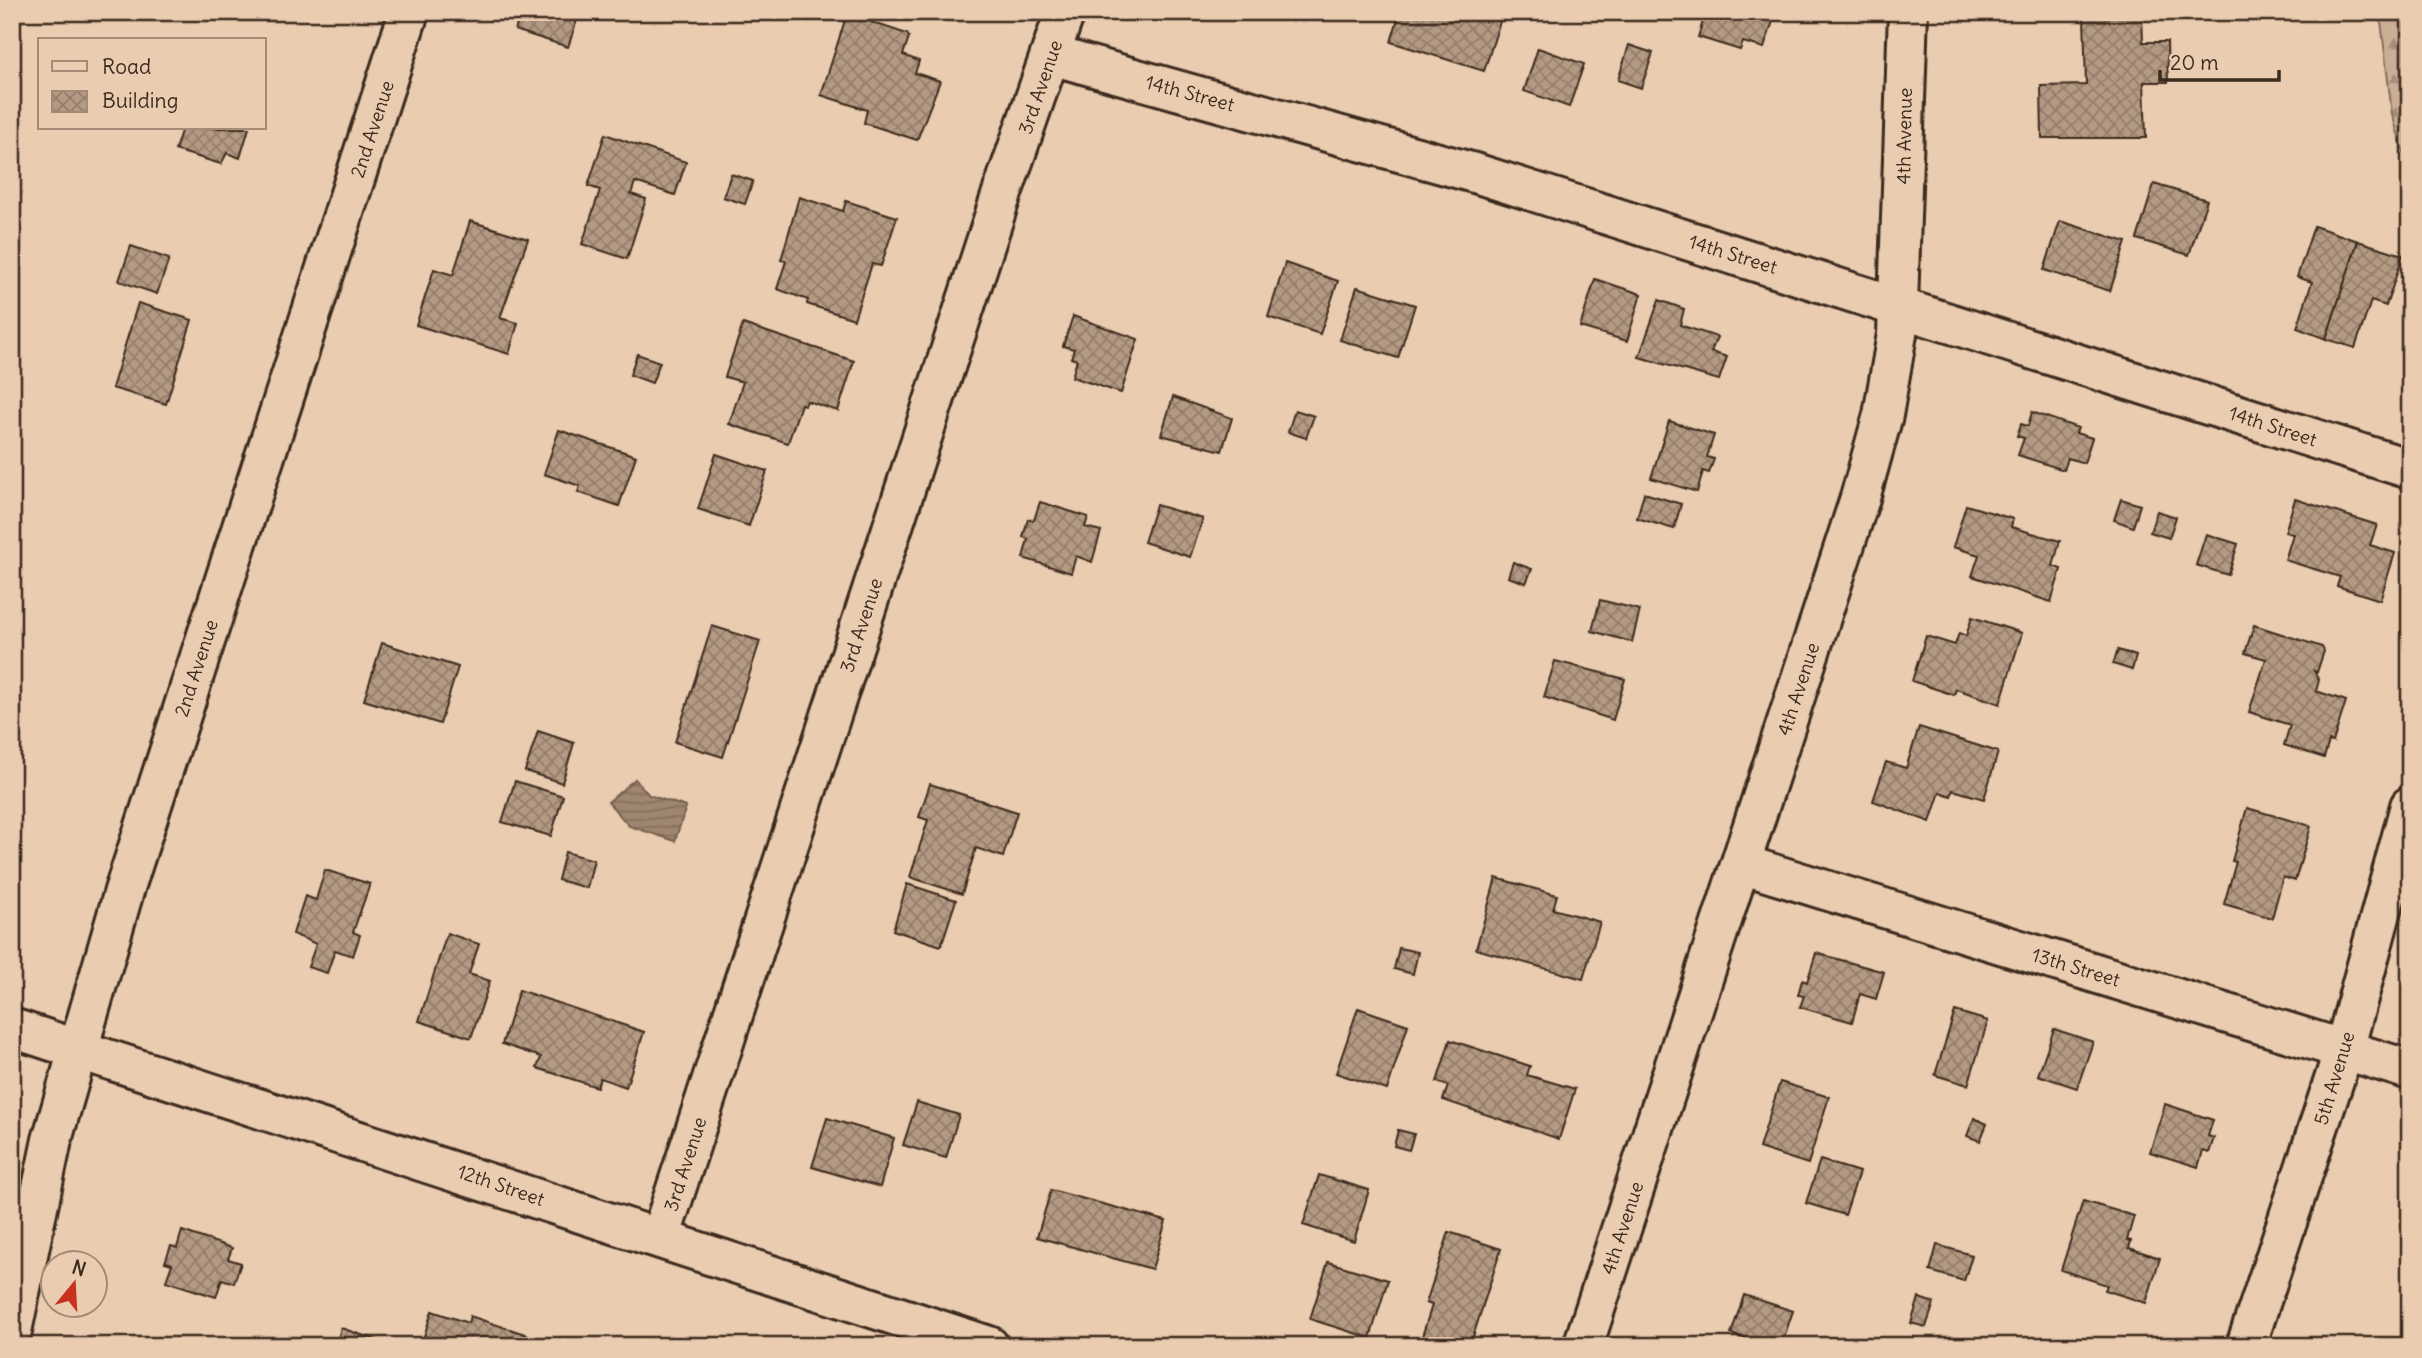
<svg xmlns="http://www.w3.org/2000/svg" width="2422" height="1358" viewBox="0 0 2422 1358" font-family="Delius,sans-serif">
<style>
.forest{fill:url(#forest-firs);stroke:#836c5a;stroke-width:2}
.water{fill:url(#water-rules);stroke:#776150;stroke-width:2}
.building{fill:url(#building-cross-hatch);stroke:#3b2a1e;stroke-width:2}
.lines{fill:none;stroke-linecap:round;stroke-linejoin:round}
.street-casing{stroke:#3b2a1e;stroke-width:44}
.street{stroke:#eaccb0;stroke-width:38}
.labels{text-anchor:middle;stroke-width:5;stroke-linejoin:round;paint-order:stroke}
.street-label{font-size:19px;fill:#3b2a1e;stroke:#eaccb0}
</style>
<defs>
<pattern id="forest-firs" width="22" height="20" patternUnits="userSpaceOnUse" patternTransform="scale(1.75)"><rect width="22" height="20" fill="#cbae96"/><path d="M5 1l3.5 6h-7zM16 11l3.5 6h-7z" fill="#a68e7a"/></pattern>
<pattern id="water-rules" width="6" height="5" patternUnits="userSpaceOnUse" patternTransform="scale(1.75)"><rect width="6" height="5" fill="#9f8671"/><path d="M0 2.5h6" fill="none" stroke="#836e5c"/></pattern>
<pattern id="building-cross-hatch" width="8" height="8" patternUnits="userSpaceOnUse" patternTransform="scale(1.75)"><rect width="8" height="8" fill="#b49a83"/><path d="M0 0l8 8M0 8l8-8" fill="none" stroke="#947e6b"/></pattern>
</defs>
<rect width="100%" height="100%" fill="#eaccb0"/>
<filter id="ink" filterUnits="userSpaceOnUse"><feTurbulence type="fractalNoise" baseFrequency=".0143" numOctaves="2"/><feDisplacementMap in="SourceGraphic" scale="14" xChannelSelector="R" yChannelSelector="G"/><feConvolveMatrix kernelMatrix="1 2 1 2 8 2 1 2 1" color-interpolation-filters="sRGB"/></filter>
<g filter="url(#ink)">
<!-- forest -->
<path class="forest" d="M2380,12H2410V173L2392,114Z"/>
<!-- water -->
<path class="water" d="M635,779L649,795L686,807L675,841L629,826L608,802Z"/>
<!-- building -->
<g class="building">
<path d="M521,12H599L596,20L579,14L568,47L515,30Z"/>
<path d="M1400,12H1503L1484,71L1391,42Z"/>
<path d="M1706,12L1731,13L1776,12L1764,48L1743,42L1740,50L1698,37Z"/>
<path d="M847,14L907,34L909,37L903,55L919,61L915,73L940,81L917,140L864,123L867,110L821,95Z"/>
<path d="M2142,16L2143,42H2167L2168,82H2144L2146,138H2042L2041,86L2086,85L2084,17Z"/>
<path d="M1629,45L1653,53L1641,88L1618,80Z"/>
<path d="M1538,48L1584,64L1569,107L1524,91Z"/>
<path d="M182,128H249L240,158L227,153L221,164L175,150Z"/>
<path d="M605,134L686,162L675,195L635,182L631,194L646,199L627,259L582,244L600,190L588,186Z"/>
<path d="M731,174L753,181L745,204L723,197Z"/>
<path d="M2154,184L2207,200L2189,255L2137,239Z"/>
<path d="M799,197L843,211L846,201L897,217L881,266L872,264L854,319L807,304L808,300L777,289L786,261L781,260Z"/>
<path d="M470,221L528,239L500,318L518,323L509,354L416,325L434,269L453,275Z"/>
<path d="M2060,221L2126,242L2110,291L2044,270Z"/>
<path d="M2314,226L2358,241L2326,339L2297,328L2312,282L2297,277Z"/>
<path d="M2358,241L2403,255L2386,306L2371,301L2355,348L2326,339Z"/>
<path d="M131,246L169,259L157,294L119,281Z"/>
<path d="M1285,263L1338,281L1320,334L1268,317Z"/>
<path d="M1595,279L1641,294L1627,341L1580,327Z"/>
<path d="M1357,287L1415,305L1398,358L1340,340Z"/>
<path d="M1659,300L1684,309L1680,325L1717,337L1711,352L1727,357L1719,380L1639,357Z"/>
<path d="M138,303L192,320L166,404L112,388Z"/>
<path d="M1073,316L1138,339L1121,393L1072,377L1077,360L1071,358L1074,349L1063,346Z"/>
<path d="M743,324L854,361L838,411L807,401L805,405L801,404L788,443L729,424L743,382L725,377Z"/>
<path d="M637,354L660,362L652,383L630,375Z"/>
<path d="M1173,397L1232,418L1222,451L1161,435Z"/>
<path d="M1295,410L1314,416L1306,438L1288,432Z"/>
<path d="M2032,412L2078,428L2076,433L2092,438L2084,463L2068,458L2064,470L2018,455L2024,438L2017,436L2021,424L2028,426Z"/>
<path d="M1669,421L1714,435L1707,457L1714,459L1709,473L1703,471L1697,492L1651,478Z"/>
<path d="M559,430L636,456L619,506L578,492L580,486L544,474Z"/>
<path d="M716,454L767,471L749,526L698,509Z"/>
<path d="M1644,493L1681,504L1674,529L1637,518Z"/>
<path d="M2121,499L2140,505L2133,527L2114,520Z"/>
<path d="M2295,499L2377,525L2370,545L2395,553L2380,600L2337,586L2340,577L2285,560L2293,534L2285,532Z"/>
<path d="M1040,502L1088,517L1085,527L1101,531L1092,562L1076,556L1071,573L1023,558L1028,539L1023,537L1028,519L1034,520Z"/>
<path d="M1156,505L1203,519L1190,557L1144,542Z"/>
<path d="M1966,505L2013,519L2011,527L2060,541L2053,566L2061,569L2051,602L1972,576L1979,555L1953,547Z"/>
<path d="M2157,511L2176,517L2169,538L2150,532Z"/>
<path d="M2206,534L2238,544L2228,575L2196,565Z"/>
<path d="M1513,562L1532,569L1526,583L1508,577Z"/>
<path d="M1600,600L1640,610L1632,642L1592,631Z"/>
<path d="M1972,617L2022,633L2000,704L1956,689L1954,695L1912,681L1926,636L1955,645L1959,633L1966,636Z"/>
<path d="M2254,625L2322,647L2324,651L2317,672L2314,671L2319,680L2316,691L2346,701L2333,742L2329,741L2324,758L2284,745L2290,725L2249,712L2266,659L2245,653Z"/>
<path d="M712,626L760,641L723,757L675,742Z"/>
<path d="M382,643L458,667L440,724L364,700Z"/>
<path d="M2118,650L2136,656L2132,670L2113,664Z"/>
<path d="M1555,661L1625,679L1613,720L1544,697Z"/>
<path d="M1919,727L1998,752L1984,799L1953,790L1951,796L1940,792L1930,822L1873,801L1886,762L1906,768Z"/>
<path d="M538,731L574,743L562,783L525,771Z"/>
<path d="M515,781L563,796L551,836L502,822Z"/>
<path d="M930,784L1017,812L1003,857L976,848L962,894L910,877L928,820L919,817Z"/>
<path d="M2247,808L2311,826L2295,881L2283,877L2272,918L2224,904L2236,862L2232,861Z"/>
<path d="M565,852L594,860L587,888L558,880Z"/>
<path d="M325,870L370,884L353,932L360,935L353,956L335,950L327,973L308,967L316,944L293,934L305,896L316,900Z"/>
<path d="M1496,878L1557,895L1553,909L1600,922L1583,979L1476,949Z"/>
<path d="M907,884L956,900L941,946L893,930Z"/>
<path d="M447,933L479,944L469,974L490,981L471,1038L419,1021Z"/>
<path d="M1399,948L1418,952L1413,974L1394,969Z"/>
<path d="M1816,953L1884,972L1876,999L1860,994L1852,1022L1800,1007L1804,996L1798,995L1802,980L1807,982Z"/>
<path d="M519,990L644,1032L626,1087L600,1078L597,1087L537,1068L541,1057L502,1044Z"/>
<path d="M1358,1008L1408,1025L1387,1090L1336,1073Z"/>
<path d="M1955,1011L1988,1021L1968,1085L1935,1075Z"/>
<path d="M2054,1029L2093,1042L2077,1088L2038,1075Z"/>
<path d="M1450,1040L1530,1066L1527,1075L1575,1089L1559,1139L1443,1100L1448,1086L1437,1082Z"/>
<path d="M1780,1082L1829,1097L1808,1164L1759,1148Z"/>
<path d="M917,1102L959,1115L946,1158L903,1145Z"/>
<path d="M2165,1104L2213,1120L2208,1136L2214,1138L2209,1153L2203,1151L2198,1167L2150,1152Z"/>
<path d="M827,1118L894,1138L880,1187L812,1167Z"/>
<path d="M1974,1118L1987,1124L1980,1141L1967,1136Z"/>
<path d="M1398,1130L1414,1134L1409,1150L1394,1146Z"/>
<path d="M1820,1160L1859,1172L1845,1215L1806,1203Z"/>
<path d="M1319,1175L1369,1190L1354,1241L1303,1225Z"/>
<path d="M1051,1190L1166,1221L1152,1269L1037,1237Z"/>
<path d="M2083,1201L2134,1216L2127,1240L2131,1241L2129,1248L2160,1258L2146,1303L2105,1290L2107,1285L2061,1270Z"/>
<path d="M182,1231L232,1248L228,1259L241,1263L234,1283L222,1279L216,1297L166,1281L172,1264L165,1262L171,1246L177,1248Z"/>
<path d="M1449,1232L1501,1249L1470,1346H1428L1420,1343L1432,1305L1426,1303Z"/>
<path d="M1937,1245L1972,1255L1964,1281L1930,1271Z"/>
<path d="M1328,1262L1388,1280L1370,1338L1310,1319Z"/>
<path d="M1744,1295L1793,1311L1781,1346H1768L1731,1334Z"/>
<path d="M1919,1298L1934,1303L1926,1327L1911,1323Z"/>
<path d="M432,1311L468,1323L470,1316L534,1337L532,1346H421Z"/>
<path d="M341,1328L389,1344L388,1346H336Z"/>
</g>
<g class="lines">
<!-- street casing -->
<g class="street-casing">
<g id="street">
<path d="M1051,55L1478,174L2410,469"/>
<path d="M1741,864L2410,1070"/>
<path d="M12,1028L989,1346"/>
<path d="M660,1238L1000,199L1065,12"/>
<path d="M12,1331L52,1140L124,891L409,12"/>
<path d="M1583,1346L1860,498L1883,415L1897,334L1908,12"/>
<path d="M2246,1346L2344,1050L2410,806"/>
</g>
</g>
<!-- street -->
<use href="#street" class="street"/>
</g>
</g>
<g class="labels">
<!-- street labels -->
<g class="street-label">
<text transform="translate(1040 87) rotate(-71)" y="7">3rd Avenue</text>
<text transform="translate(1190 93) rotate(15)" y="7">14th Street</text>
<text transform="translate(372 129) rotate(-72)" y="7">2nd Avenue</text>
<text transform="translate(1904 136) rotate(-89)" y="7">4th Avenue</text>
<text transform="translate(1733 254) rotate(17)" y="7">14th Street</text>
<text transform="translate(2273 426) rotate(18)" y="7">14th Street</text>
<text transform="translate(861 625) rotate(-72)" y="7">3rd Avenue</text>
<text transform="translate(196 668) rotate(-72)" y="7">2nd Avenue</text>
<text transform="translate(1798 689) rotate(-72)" y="7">4th Avenue</text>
<text transform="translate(2076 967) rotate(17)" y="7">13th Street</text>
<text transform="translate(2334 1078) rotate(-73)" y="7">5th Avenue</text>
<text transform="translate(685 1164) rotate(-72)" y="7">3rd Avenue</text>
<text transform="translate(501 1185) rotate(19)" y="7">12th Street</text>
<text transform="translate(1622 1228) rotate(-72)" y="7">4th Avenue</text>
</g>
</g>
<!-- margin -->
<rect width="2422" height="1358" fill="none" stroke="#eaccb0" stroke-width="42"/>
<rect x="21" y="21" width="2380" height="1316" fill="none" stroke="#3b2a1e" stroke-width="2.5" filter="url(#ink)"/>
<!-- legend -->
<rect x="38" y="38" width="228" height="91" fill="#eaccb0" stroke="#a48b76" stroke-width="2"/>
<rect x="52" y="61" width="35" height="10" fill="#eaccb0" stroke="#a48b76" stroke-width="2"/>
<text x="102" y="74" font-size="21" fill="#3b2a1e">Road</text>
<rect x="52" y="91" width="35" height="21" fill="url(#building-cross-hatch)" stroke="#a48b76" stroke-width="2"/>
<text x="102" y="108" font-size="21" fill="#3b2a1e">Building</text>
<!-- north arrow -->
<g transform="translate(74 1284) rotate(18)"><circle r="33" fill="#eaccb0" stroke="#a48b76" stroke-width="2"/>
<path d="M0-5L12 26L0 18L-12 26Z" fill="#c8321e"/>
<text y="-10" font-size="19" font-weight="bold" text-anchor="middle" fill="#3b2a1e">N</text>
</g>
<!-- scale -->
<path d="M2160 70v10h119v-10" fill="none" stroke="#3b2a1e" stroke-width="3.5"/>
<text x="2170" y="70" font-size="21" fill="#3b2a1e" stroke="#eaccb0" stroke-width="5" paint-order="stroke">20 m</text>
</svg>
